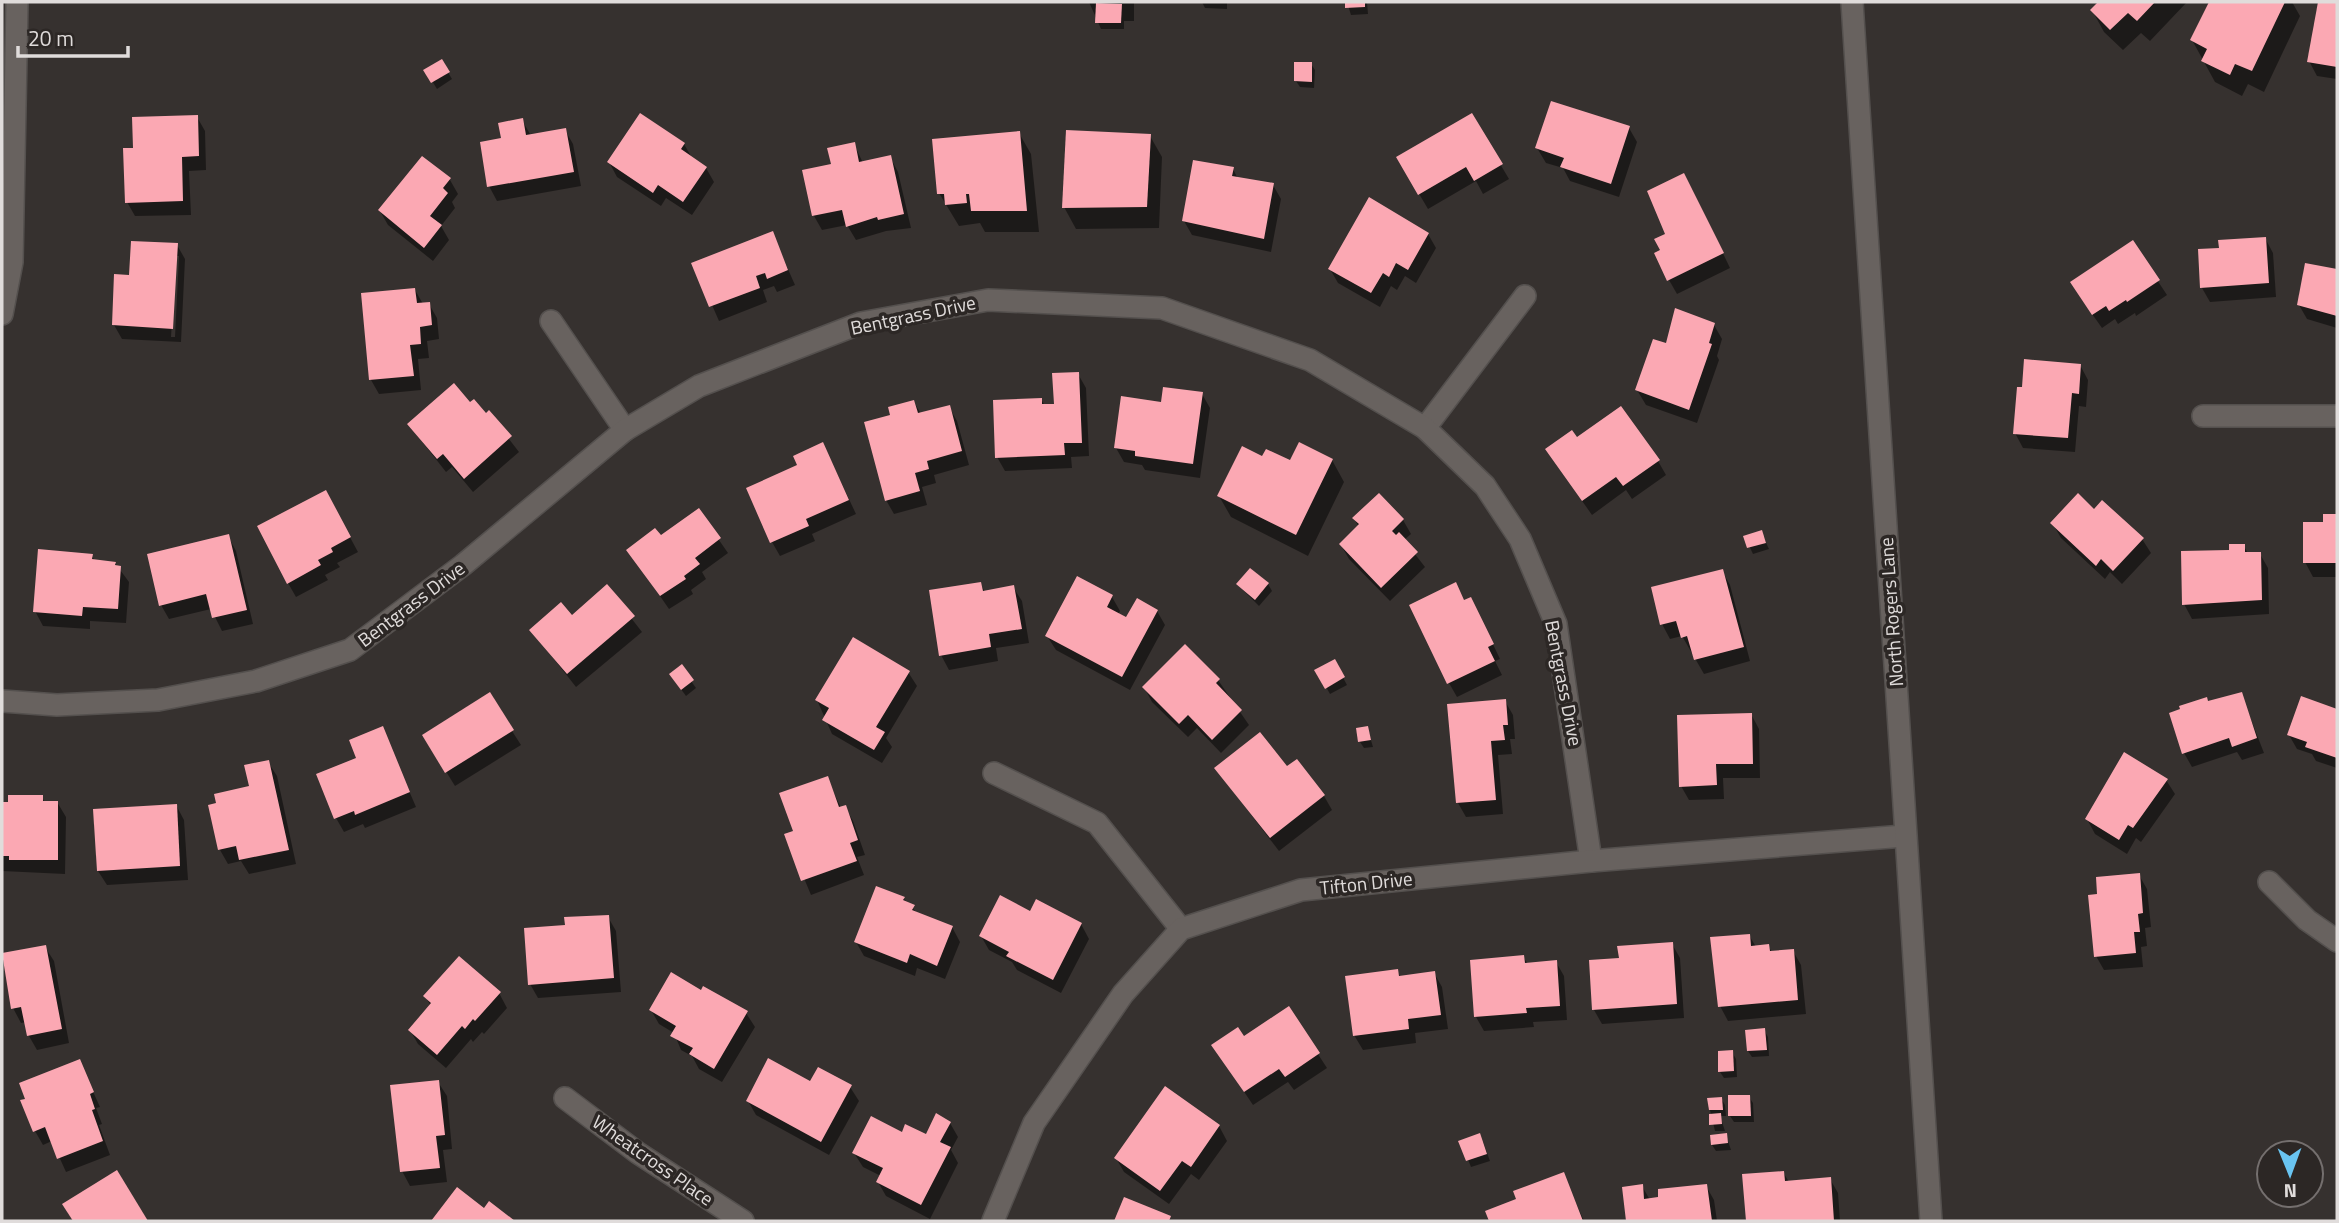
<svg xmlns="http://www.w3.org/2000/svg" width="2339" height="1223" viewBox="0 0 2339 1223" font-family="'Titillium Web',sans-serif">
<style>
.shadow{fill:#0007;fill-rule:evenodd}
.building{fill:#fba8b3}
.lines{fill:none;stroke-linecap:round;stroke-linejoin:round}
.minor-casing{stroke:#54504e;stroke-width:24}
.tertiary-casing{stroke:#54504e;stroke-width:24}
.minor{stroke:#68625f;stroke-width:21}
.tertiary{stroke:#68625f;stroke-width:21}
.labels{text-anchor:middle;stroke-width:7;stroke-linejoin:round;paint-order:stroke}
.street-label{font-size:19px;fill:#e0dcdb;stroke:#2c2725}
</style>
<rect width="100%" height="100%" fill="#36312f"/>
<!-- shadow -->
<g class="shadow">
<path d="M1089,2H1134V21H1124V29H1101Z"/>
<path d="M1202,2H1227V9L1205,8Z"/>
<path d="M1347,2H1367L1368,14L1351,15Z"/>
<path d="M2101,2H2187L2150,41L2141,33L2123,50L2104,32L2092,10Z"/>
<path d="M2211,2H2292L2300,16L2264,92L2248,84L2242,96L2215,82L2192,40Z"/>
<path d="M2319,2H2337V79L2317,76L2309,61Z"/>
<path d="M441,61L452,79L437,89L426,71Z"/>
<path d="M1311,64L1315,70L1314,88L1300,87L1296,81Z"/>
<path d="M1471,115L1509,179L1483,194L1476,181L1428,209L1398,158Z"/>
<path d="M197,117L205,131L206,170L189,171L191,215L135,216L127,202Z"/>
<path d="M522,120L530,134L565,130L573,144L581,186L497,201L489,186L503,139Z"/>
<path d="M1629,128L1637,142L1619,197L1570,181L1563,168L1546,163L1537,148Z"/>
<path d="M1019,133L1031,154L1039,232H985L980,223L959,226L939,193Z"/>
<path d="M1150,136L1162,157L1159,228L1076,229L1064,207Z"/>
<path d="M684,144L692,158L706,168L714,182L692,215L666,198L661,206L617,177L609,162Z"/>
<path d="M854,144L863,163L890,157L898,172L911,228L886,231L856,240L847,225L822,230L814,216L804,172L833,166Z"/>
<path d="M422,158L450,180L458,194L452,202L455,208L441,226L449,240L433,261L388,225L380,211Z"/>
<path d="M1233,169L1238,179L1273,185L1281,199L1271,252L1192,235L1184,221Z"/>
<path d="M1692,189L1730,268L1677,294L1669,280L1662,251Z"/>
<path d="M772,233L795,285L777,292L774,286L763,290L767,302L719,321L694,264Z"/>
<path d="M1428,234L1436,248L1416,283L1405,276L1397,290L1391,286L1380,307L1338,283L1330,269Z"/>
<path d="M2265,238L2273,253L2276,297L2210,302L2202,288L2221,249Z"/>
<path d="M2132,242L2167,295L2136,316L2135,313L2118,324L2115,319L2102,328L2080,297Z"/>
<path d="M177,245L185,259L181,342L122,339L114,325L131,277ZM176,256H179L175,337H171Z"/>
<path d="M2306,265L2337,271V328L2307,319L2299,305Z"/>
<path d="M415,290L423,304H429L437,318L439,339L427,341L429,358L418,359L421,390L379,394L371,380L363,295Z"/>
<path d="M1676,311L1714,325L1722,339L1717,356L1719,360L1697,423L1646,405L1637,390L1667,345Z"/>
<path d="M2080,365L2088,380L2086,407L2079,406L2075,452L2023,448L2015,433Z"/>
<path d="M1078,374L1086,388L1089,456L1071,457L1072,468L1005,471L997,457L1041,399L1045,406H1056Z"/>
<path d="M1202,394L1210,408L1200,478L1145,470L1142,465L1124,462L1116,448L1162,404Z"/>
<path d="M914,402L921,414L949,407L957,421L969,465L934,475L936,483L922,487L927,505L894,514L886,500L892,416Z"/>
<path d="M470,405L486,415L489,413L519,452L473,492L452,467L446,472L409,425Z"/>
<path d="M1577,439L1658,461L1666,475L1632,499L1626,490L1592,515L1556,464Z"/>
<path d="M823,444L856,514L812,534L815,541L780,556L772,542Z"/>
<path d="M1263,458L1290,463L1332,460L1344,482L1308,556L1231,517L1219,496Z"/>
<path d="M333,506L358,552L337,563L340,567L325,575L328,580L296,597L288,583Z"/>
<path d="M698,510L728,553L702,572L706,579L691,590L693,594L669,609L628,550L661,538Z"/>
<path d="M2094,511L2142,539L2151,553L2122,584L2110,572L2105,579L2061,538L2053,524Z"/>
<path d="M2325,516H2337V577H2313L2305,562L2324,523Z"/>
<path d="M1354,519L1403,520L1411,534L1404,540L1425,567L1390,601L1349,559L1341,545L1359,527Z"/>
<path d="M1761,532L1769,549L1753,554L1745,537Z"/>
<path d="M228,536L236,551L253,624L222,631L211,609L169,619L161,605Z"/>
<path d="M2244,546L2248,554H2260L2268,568L2269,614L2192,619L2184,604Z"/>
<path d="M92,556L95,561L115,563L129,582L126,623L90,621V629L43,626L35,611Z"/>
<path d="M1722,571L1730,585L1750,661L1704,674L1682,636L1670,639L1662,624Z"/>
<path d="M980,583L985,592L1013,587L1022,601L1029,643L996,648L998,661L949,670L941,655Z"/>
<path d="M1268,584L1272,591L1259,606L1238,585Z"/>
<path d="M607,587L642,632L576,687L531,630L571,617Z"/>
<path d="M1112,597L1120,611L1118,615L1127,619L1157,611L1165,625L1130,690L1056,650L1047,636Z"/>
<path d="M1465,602L1478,613L1500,659L1495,661L1502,675L1457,697L1449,683Z"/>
<path d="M1334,661L1347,685L1330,694L1317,671Z"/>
<path d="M681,667L696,688L686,696L675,681Z"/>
<path d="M908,672L917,686L886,738L892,747L882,763L832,734L817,700Z"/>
<path d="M1218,680L1249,725L1221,753L1197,728L1188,737L1152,702L1144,687Z"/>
<path d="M2241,694L2264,753L2242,760L2237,752L2192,767L2184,753L2208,703Z"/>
<path d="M2302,699L2337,711V768L2316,761L2312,754L2297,749L2289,735Z"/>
<path d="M1505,701L1513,715L1515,739H1510L1512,754L1498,755L1503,814L1466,817L1458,803Z"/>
<path d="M1751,714L1759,729L1760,778H1723L1724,799L1689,800L1681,786Z"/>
<path d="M1367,727L1373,747L1364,748L1360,742Z"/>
<path d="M382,728L416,807L365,828L363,824L344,832L336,818L358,759Z"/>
<path d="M512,731L521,745L455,786L424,736Z"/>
<path d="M268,762L277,776L296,864L249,874L241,861L228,864L220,850L251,788Z"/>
<path d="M1216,769H1287L1324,796L1332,810L1279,851Z"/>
<path d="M827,778L841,808L845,807L853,821L865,855L857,857L864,875L811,895L786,835L795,832Z"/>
<path d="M2166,780L2175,794L2141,842L2136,838L2127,854L2095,834L2087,819Z"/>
<path d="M42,797L45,803L57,802L66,817L65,874L2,871V804Z"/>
<path d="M176,805L184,820L188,880L107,885L98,871Z"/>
<path d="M2139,875L2147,889L2151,927L2145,928L2147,946L2141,947L2143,967L2104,970L2096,956L2099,895Z"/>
<path d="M903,898L918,914L952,927L960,942L945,979L917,968L915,976L864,956L856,942Z"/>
<path d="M1031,913L1081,924L1089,939L1061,993L1017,970L1012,962L989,950L981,936Z"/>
<path d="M608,917L616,931L621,992L538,998L530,984L567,927Z"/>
<path d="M1749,935L1756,947L1768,946L1772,952L1793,951L1801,965L1806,1014L1728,1021L1720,1006Z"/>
<path d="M1672,944L1680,958L1684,1018L1602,1024L1594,1010L1621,960Z"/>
<path d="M45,947L54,961L69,1043L37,1050L29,1036L26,1022L21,1023L13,1008Z"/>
<path d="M1523,957L1528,964L1556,962L1564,976L1567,1020L1533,1022L1534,1027L1484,1031L1476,1017Z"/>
<path d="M1397,971L1401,978L1434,973L1442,987L1448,1029L1415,1033L1416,1043L1363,1050L1354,1035Z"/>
<path d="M499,993L507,1008L484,1034L482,1032L473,1042L471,1039L446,1068L418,1044L410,1030L431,1006L425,996Z"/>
<path d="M702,993L746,1013L755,1027L722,1082L699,1069L692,1056L681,1050L674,1033L659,1024L651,1010Z"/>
<path d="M1288,1008L1327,1068L1294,1090L1288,1082L1253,1105L1222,1059L1243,1038Z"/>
<path d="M1764,1030L1768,1037L1769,1056L1752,1057L1748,1051Z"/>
<path d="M1732,1052L1736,1059L1737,1077L1724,1078L1720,1072Z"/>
<path d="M79,1061L100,1107L96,1108L102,1124L99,1125L110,1155L66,1172L52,1141L43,1145L35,1131Z"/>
<path d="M438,1082L447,1096L452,1149L443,1150L447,1182L410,1186L402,1171Z"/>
<path d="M811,1084L850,1087L859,1101L829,1155L756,1115L748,1101Z"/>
<path d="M1749,1097L1753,1103L1754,1122H1734L1730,1116Z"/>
<path d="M1721,1098L1725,1105L1726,1116H1720L1725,1131H1715L1710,1110Z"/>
<path d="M950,1123L958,1137L951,1150L958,1163L930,1219L886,1196L878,1182L881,1176L863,1167L854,1153L902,1134L926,1136Z"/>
<path d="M1219,1126L1227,1141L1199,1180L1191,1174L1169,1204L1124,1172L1116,1158Z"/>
<path d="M1726,1135L1731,1150L1716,1151L1712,1145Z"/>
<path d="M1461,1142H1483L1490,1161L1471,1167Z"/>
<path d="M1783,1172L1789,1182L1830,1179L1838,1193L1840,1221H1748L1744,1175Z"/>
<path d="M1563,1174L1584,1221H1491L1487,1212L1518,1200Z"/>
<path d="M1642,1186L1650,1200L1706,1186L1714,1200L1717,1221H1628L1624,1188Z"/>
</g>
<!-- building -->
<g class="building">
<path d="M1345,2H1365V7L1345,8Z"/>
<path d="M2098,2H2155L2137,21L2128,13L2110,30L2090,10Z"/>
<path d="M2209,2H2285L2252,71L2235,64L2230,75L2201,61L2207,49L2190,40Z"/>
<path d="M2318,2H2337V67L2307,62Z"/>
<path d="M1096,3L1122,4L1121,23H1095Z"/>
<path d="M442,59L450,72L431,83L423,70Z"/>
<path d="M1294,62H1312V82L1294,81Z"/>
<path d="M1551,101L1630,126L1611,184L1560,167L1564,158L1535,148Z"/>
<path d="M640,113L685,143L681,149L707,167L683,202L658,185L653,193L607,162Z"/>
<path d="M1472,113L1503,164L1474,181L1466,167L1418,195L1396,157Z"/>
<path d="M198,115L199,156L182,157L183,201L125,203L123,148H133L132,117Z"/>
<path d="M523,118L526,135L566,128L574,172L487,187L480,142L501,138L498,123Z"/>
<path d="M1066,130L1151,134L1147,207L1062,208Z"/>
<path d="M1020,131L1027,211H971L969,194H966L967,203L945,205L944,194H937L932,139Z"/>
<path d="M855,142L859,162L891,155L904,214L878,220L877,217L846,227L842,210L812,216L802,170L831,164L827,148Z"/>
<path d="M422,156L451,178L443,188L448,193L430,216L442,225L424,248L378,210Z"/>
<path d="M1193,160L1234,167L1232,176L1274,183L1264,239L1182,221Z"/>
<path d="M1684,173L1724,253L1667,281L1654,253L1660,250L1654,239L1665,234L1647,191Z"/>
<path d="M1369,197L1429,233L1408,270L1396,263L1389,277L1383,273L1371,293L1328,269Z"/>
<path d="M773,231L788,270L767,279L765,273L756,276L760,288L709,307L691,263Z"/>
<path d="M2266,237L2269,283L2200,288L2198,249L2219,248L2218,240Z"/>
<path d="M2133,240L2160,280L2127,302L2126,300L2109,311L2106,306L2092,315L2070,282Z"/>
<path d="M131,241L178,243L173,329L112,325L114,274L129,275Z"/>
<path d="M2305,263L2337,269V316L2297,305Z"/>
<path d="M415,288L417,303L430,302L432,325L420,327L421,344L410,345L414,376L369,380L361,293Z"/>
<path d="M1675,308L1715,323L1709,343L1712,344L1689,410L1635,390L1653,339L1666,343Z"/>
<path d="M2024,359L2081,364L2079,394L2072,393L2068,438L2013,434L2017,387H2022Z"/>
<path d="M1079,372L1082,443H1064L1065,455L995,458L993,400L1042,398V404H1054L1052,373Z"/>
<path d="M454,383L470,402L474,399L486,413L489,410L512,436L464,479L443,454L437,459L407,424Z"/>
<path d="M1163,387L1203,392L1193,464L1135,456V451L1114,448L1121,396L1161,402Z"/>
<path d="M914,400L918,413L950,405L962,451L927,461L929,469L915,473L920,491L885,501L864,422L890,415L888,407Z"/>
<path d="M1621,406L1660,460L1623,486L1616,477L1582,501L1545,449L1572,430L1577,437Z"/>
<path d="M823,442L849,500L806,519L809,526L770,543L746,488L797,465L793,456Z"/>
<path d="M1299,442L1333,459L1296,535L1217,496L1242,446L1262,456L1266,449L1290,460Z"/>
<path d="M326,490L351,537L331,548L333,552L318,560L321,565L287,584L257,526Z"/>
<path d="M1379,493L1404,519L1392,531L1396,535L1399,532L1418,552L1381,588L1339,544L1359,524L1352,518Z"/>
<path d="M2078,493L2094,509L2102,500L2144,538L2113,571L2101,559L2096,566L2050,523Z"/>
<path d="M699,508L721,538L695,558L700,564L684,576L686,579L660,596L626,550L655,528L661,535Z"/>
<path d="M2323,514H2337V563H2303V522H2323Z"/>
<path d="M1762,530L1766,543L1747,548L1743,536Z"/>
<path d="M229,534L247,610L212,618L206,594L159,606L147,554Z"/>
<path d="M2229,544H2245V552H2261L2262,600L2182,605L2181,551L2229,550Z"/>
<path d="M38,549L93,554L92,559L116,562L115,565L121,566L118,609L83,607L82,616L33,612Z"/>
<path d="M1250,568L1269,583L1255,600L1236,584Z"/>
<path d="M1723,569L1744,647L1694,660L1687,636L1681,638L1676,621L1660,625L1651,587Z"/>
<path d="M1077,576L1113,595L1107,607L1126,617L1137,598L1158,610L1122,677L1045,636Z"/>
<path d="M981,582L983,591L1014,585L1022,629L989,634L991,647L939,656L929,590Z"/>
<path d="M1456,582L1464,600L1471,597L1494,644L1488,647L1495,661L1447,684L1409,605Z"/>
<path d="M607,584L635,616L567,674L529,630L561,602L572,615Z"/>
<path d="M853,637L910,671L876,727L885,732L874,750L822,720L829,708L815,700Z"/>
<path d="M1185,644L1220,679L1216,683L1242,710L1212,740L1188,715L1179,724L1142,687Z"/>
<path d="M1335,659L1345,677L1325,689L1314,670Z"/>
<path d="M682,664L694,680L681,690L669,674Z"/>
<path d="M490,692L514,730L445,773L422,735Z"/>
<path d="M2242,692L2257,738L2232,747L2229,738L2182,754L2169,713L2180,709L2179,706L2207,697L2208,701Z"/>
<path d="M2301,696L2337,709V758L2305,747L2307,742L2287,735Z"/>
<path d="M1506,699L1508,725H1503L1505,740L1491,741L1496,800L1456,803L1447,704Z"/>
<path d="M1752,713L1753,764H1716L1717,785L1679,787L1677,715Z"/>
<path d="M383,726L410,792L355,815L354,811L334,819L316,774L356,758L349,740Z"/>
<path d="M1368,726L1371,740L1358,742L1356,728Z"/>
<path d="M1260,732L1287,766L1297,759L1325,795L1270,838L1214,768Z"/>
<path d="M2124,752L2168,779L2133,828L2128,825L2119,840L2085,819Z"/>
<path d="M269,760L289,850L239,860L236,846L218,850L208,805L216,803L214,794L249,786L244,765Z"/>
<path d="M828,776L839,807L846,805L858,840L850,843L857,861L801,881L784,834L793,831L779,793Z"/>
<path d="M8,795H43V801H58V860H9V856H2V802H8Z"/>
<path d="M177,804L180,866L97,871L93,809Z"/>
<path d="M2140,873L2143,913L2138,914L2140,932H2134L2136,953L2094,957L2088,895L2097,894L2096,877Z"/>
<path d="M876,886L905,897L903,900L915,905L912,910L953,926L937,966L910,954L907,963L854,942Z"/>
<path d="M1000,895L1030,911L1036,899L1082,923L1053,980L1006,956L1009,952L979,936Z"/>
<path d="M609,915L614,978L528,985L524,928L565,925L564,917Z"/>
<path d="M1750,934L1751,946L1769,944L1770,951L1794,949L1798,1000L1718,1007L1710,937Z"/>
<path d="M1673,942L1677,1004L1592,1010L1589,960L1619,958L1617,946Z"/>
<path d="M46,945L62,1029L27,1036L21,1007L11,1009L2,953Z"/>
<path d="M1524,955L1525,963L1557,960L1560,1006L1526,1008L1527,1013L1474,1017L1470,960Z"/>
<path d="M459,956L501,992L475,1021L473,1019L465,1029L462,1026L437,1055L408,1030L431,1003L423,996Z"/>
<path d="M1398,969L1399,976L1435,971L1441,1015L1408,1019L1409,1029L1353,1036L1345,976Z"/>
<path d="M671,972L701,990L703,986L748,1011L714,1069L689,1054L693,1048L670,1036L676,1026L649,1010Z"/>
<path d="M1289,1006L1320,1053L1285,1077L1279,1069L1244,1092L1211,1045L1238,1027L1244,1036Z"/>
<path d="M1765,1028L1767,1050L1747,1051L1745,1030Z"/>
<path d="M1733,1050L1734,1071L1718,1072V1051Z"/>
<path d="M768,1058L810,1081L818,1067L852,1085L821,1142L746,1101Z"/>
<path d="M80,1059L94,1092L90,1094L95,1109L92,1110L103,1141L57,1159L45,1127L33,1132L20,1100L25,1099L19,1083Z"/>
<path d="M439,1080L445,1135L436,1136L440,1168L400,1172L390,1085Z"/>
<path d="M1165,1086L1220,1125L1191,1167L1182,1161L1160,1191L1114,1158Z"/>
<path d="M1728,1095H1750L1751,1116H1728Z"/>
<path d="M1722,1097L1723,1110H1709L1707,1098Z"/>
<path d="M936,1113L951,1122L940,1142L951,1147L921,1205L876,1182L883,1168L852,1153L871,1116L902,1132L905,1124L926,1134Z"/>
<path d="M1721,1113L1722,1124L1709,1125V1114Z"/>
<path d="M1480,1133L1487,1154L1466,1161L1458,1141Z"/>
<path d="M1727,1133L1728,1143L1711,1145L1710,1135Z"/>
<path d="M117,1170L148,1221H73L62,1204Z"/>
<path d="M1784,1171L1785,1181L1831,1177L1834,1221H1746L1742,1174Z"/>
<path d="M1564,1172L1583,1221H1489L1485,1211L1516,1199L1513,1191Z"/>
<path d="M1643,1184L1644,1199L1658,1197V1189L1707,1184L1712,1221H1626L1622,1187Z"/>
<path d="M457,1187L484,1208L489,1201L515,1221H431Z"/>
<path d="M1124,1197L1171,1216L1169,1221H1114Z"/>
</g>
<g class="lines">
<!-- minor casing -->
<g class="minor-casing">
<g id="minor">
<path d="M2,314L12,262L17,2"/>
<path d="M551,321L625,430"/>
<path d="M2203,416H2337"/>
<path d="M1425,428L1525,296"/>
<path d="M2,701L57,705L158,700L256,681L350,650L463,565L625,430L699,386L861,323L988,300L1162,308L1310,360L1425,428L1485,486L1520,539L1556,624L1591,861"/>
<path d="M994,773L1097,823L1181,929"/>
<path d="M2269,882L2307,920L2337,941"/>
<path d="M565,1098L638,1153L743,1221"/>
<path d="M993,1221L1034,1123L1123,994L1181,929L1301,890L1591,861L1904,836"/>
</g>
</g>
<!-- tertiary casing -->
<g class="tertiary-casing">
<path id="tertiary" d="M1852,2L1931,1221"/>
</g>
<!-- minor -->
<use href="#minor" class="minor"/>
<!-- tertiary -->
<use href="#tertiary" class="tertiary"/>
</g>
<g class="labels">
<!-- street labels -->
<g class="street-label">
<text transform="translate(913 315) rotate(-12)" y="7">Bentgrass Drive</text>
<text transform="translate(411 604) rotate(-37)" y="7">Bentgrass Drive</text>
<text transform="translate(1891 612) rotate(-94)" y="7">North Rogers Lane</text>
<text transform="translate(1564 683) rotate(79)" y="7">Bentgrass Drive</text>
<text transform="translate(1366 883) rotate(-6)" y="7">Tifton Drive</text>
<text transform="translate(653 1160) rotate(35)" y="7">Wheatcross Place</text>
</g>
</g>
<!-- border -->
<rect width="2339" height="1223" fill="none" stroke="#e0dcdb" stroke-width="7"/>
<!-- north arrow -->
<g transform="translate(2290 1174) rotate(179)"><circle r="33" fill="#2c2725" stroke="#746f6e" stroke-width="2"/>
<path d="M0-5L12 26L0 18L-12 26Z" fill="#69c4f1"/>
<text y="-10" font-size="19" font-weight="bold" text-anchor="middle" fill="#e0dcdb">N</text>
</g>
<!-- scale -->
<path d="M18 46v10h110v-10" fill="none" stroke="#e0dcdb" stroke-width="3.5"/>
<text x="28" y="46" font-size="21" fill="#e0dcdb" stroke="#2c2725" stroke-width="5" paint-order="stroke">20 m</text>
</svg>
